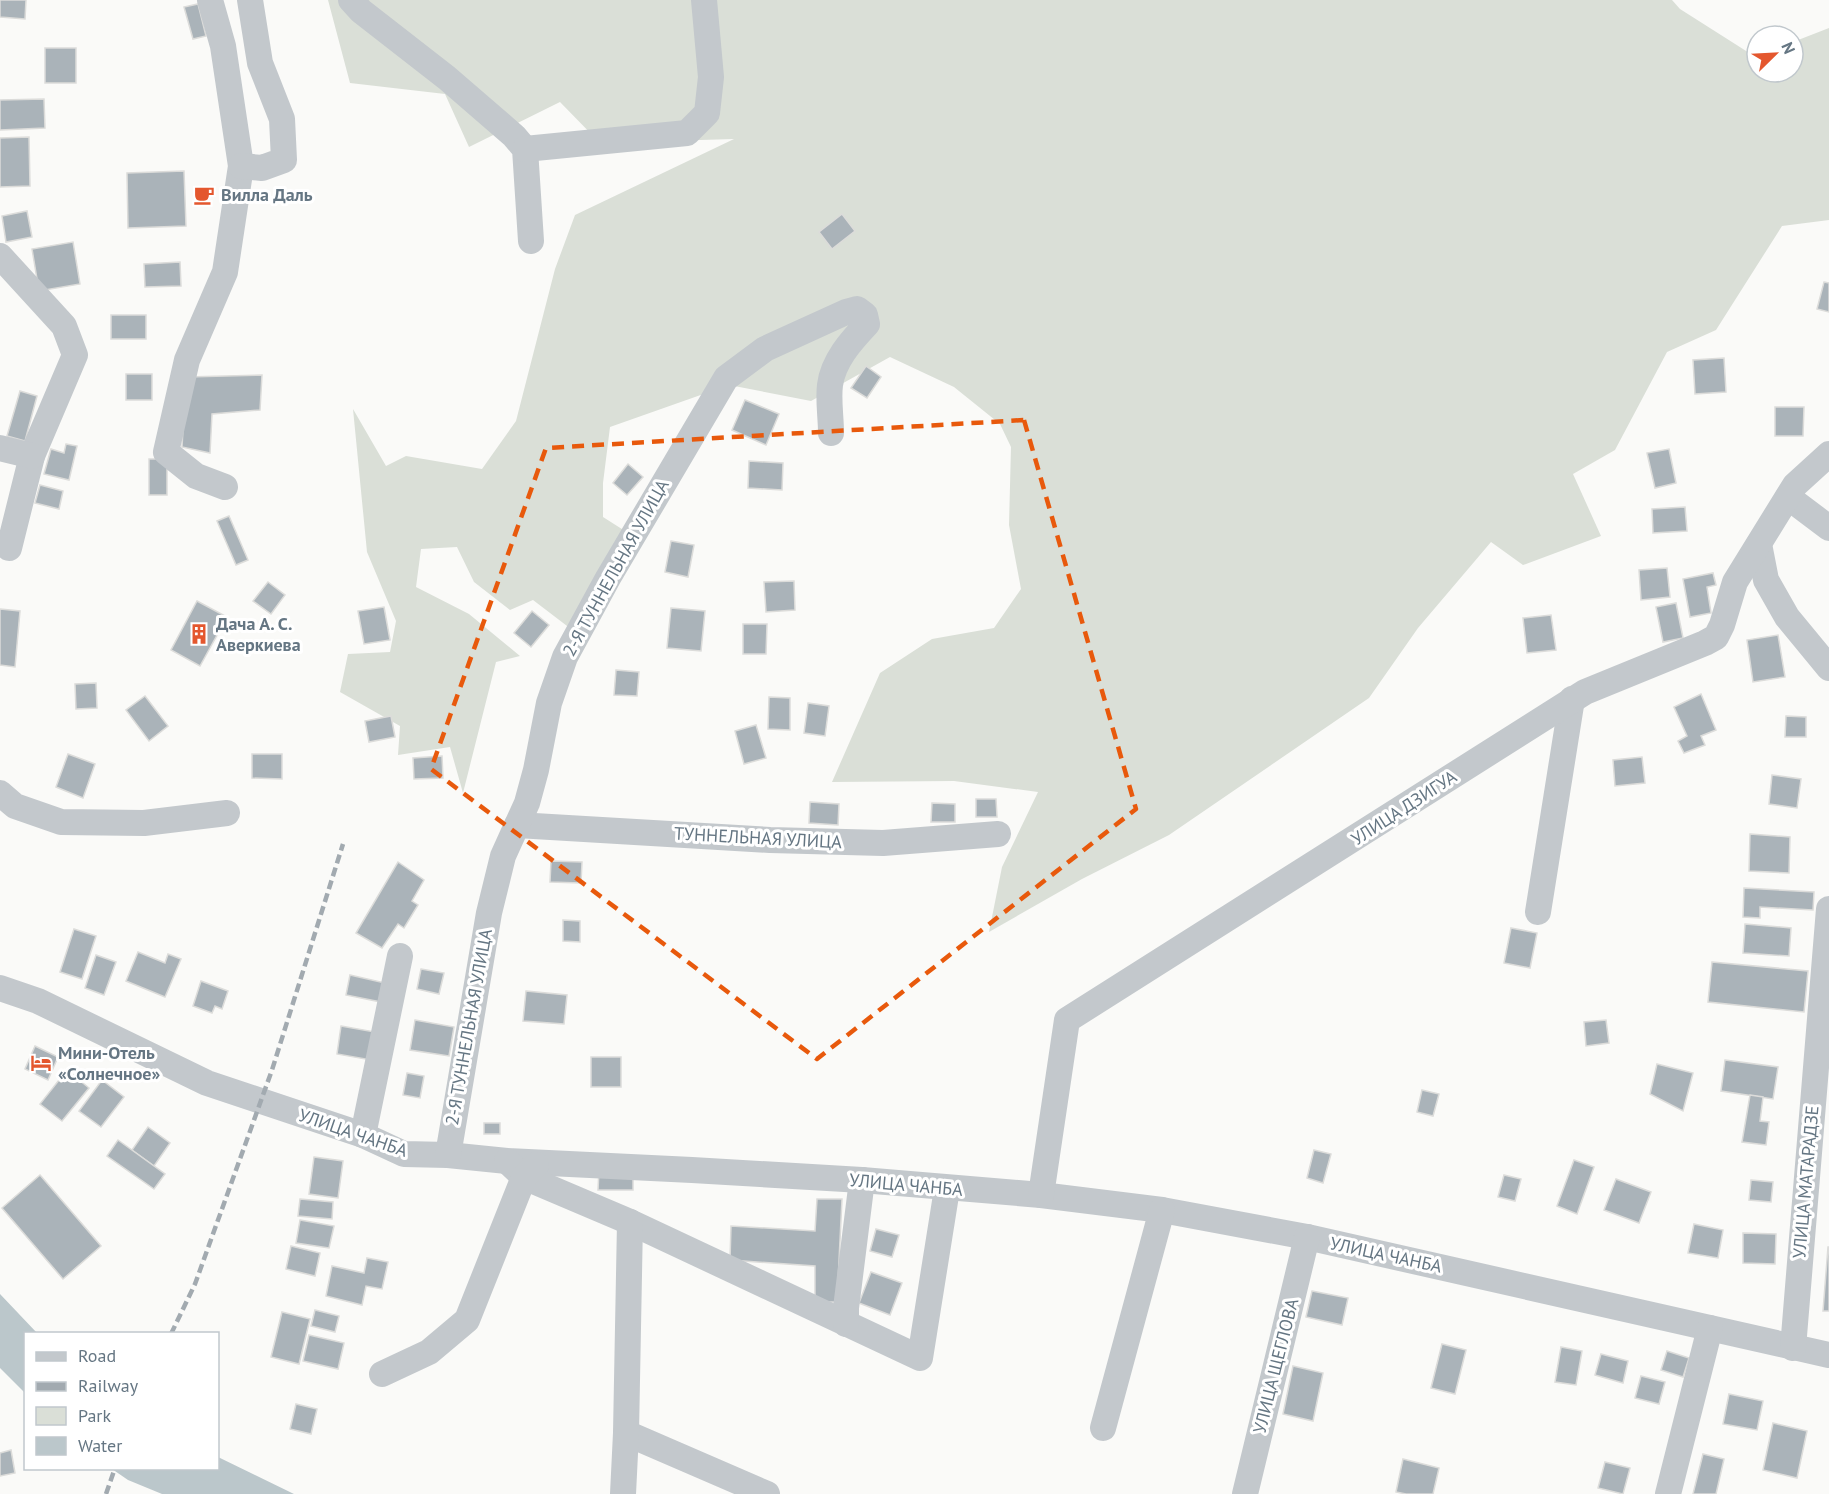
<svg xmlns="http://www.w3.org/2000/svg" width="1829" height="1494" viewBox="0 0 1829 1494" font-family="'PT Sans',sans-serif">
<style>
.green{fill:#dadfd7}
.water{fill:#bbc7cb}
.building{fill:#aab3b9;stroke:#dcdcda;stroke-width:1.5}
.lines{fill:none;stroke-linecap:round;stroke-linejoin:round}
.minor{stroke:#c3c8cc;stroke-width:26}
.rail{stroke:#a2aab0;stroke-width:4.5;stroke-dasharray:9 4.5;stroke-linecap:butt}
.marked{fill:none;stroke:#e8590c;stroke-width:4.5;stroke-dasharray:12 8;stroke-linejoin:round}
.labels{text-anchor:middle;stroke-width:6;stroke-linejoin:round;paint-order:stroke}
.poi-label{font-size:18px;font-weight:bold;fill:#657683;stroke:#fff;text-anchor:start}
.street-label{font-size:18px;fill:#657683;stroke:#fff}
</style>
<rect width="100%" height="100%" fill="#fafaf8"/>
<!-- green -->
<path class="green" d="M328,0H1672L1680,9L1754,56L1757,55V72H1793V42L1829,28V220L1782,226L1716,330L1667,352L1615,450L1573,474L1601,536L1523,565L1491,542L1418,628L1369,698L1169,835L1082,879L989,932L1002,867L1038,792L954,781L832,782L880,673L932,639L994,628L1021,589L1009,525L1011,447L1000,424L954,387L890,357L811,401L729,385L610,427L603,483V517L625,531L571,629L533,600L510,610L474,582L457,547L421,549L416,587L469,614L520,656L496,662L463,793L450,747L398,755L400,726L340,692L348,654L390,652L396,621L367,552L353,409L386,466L406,456L482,469L516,421L555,269L575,215L734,139L600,143L560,102L469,147L445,94L350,83Z"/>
<!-- water -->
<g class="water">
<path d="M0,1294L37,1333L26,1334L25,1393L0,1368Z"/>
<path d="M218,1457L294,1494H162L128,1480L112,1469L218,1468Z"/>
</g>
<!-- building -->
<g class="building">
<path d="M0,0H26L25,19L0,17Z"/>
<path d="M198,4L206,36L193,39L184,7Z"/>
<rect x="45" y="48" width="31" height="35"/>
<path d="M44,99L45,128L0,130V100Z"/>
<path d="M29,137L30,186L0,187V138Z"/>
<path d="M184,171L186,226L128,228L127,173Z"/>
<path d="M27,211L32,237L6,242L2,216Z"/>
<path d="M842,214L855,231L832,249L819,232Z"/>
<path d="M73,242L80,284L39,291L32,249Z"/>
<path d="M180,262L181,286L145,287L144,264Z"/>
<path d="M1824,282L1829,283V312L1817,309Z"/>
<rect x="111" y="315" width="35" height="24"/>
<path d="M1724,358L1726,392L1695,394L1693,360Z"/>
<path d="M866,366L881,377L867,398L851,388Z"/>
<rect x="126" y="374" width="26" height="26"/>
<path d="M262,375L260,410L212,414L210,453L182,447L186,377Z"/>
<path d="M20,391L37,396L25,441L7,436Z"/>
<path d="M745,400L779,414L766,445L732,430Z"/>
<path d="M1775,407H1804L1803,436H1775Z"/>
<path d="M66,444L77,446L69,480L44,474L51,449L64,453Z"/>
<path d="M1669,449L1676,483L1655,488L1647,453Z"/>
<rect x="149" y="459" width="18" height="36"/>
<path d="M749,461L783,463L782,490L748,488Z"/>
<path d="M628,464L643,477L627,495L613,483Z"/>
<path d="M40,485L63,491L59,509L35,503Z"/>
<path d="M1685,507L1687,531L1653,533L1652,509Z"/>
<path d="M229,516L248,560L236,565L217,521Z"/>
<path d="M671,541L694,545L688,577L665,572Z"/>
<path d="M1667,568L1670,597L1641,600L1639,570Z"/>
<path d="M1713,573L1716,585L1707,587L1711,613L1690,617L1683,579Z"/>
<path d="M794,581L795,610L766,612L764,582Z"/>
<path d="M268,582L285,595L271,614L253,601Z"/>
<path d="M197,601L227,617L200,666L171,650Z"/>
<path d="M1676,603L1683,638L1663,642L1656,607Z"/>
<path d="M384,607L390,640L364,644L358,611Z"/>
<path d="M671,608L705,611L701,651L667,648Z"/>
<path d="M0,609L20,611L15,667L0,665Z"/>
<path d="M532,611L549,625L531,647L514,633Z"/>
<path d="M1551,615L1556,650L1527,653L1523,618Z"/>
<path d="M743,624H767L766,654H743Z"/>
<path d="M1778,635L1785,677L1753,682L1747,640Z"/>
<path d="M616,670L639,672L637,696L614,695Z"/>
<path d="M96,683L97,708L76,709L75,684Z"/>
<path d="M1701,694L1716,730L1701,736L1705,745L1684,753L1678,741L1687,736L1674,707Z"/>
<path d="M145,696L168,726L149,741L126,710Z"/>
<path d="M769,697L790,698V730L768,729Z"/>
<path d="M808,703L829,706L825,736L804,733Z"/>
<path d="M391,716L395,737L369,742L365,721Z"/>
<path d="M1786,716L1806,717V737H1785Z"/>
<path d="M756,725L766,758L744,764L735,731Z"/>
<path d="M68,754L95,764L83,798L56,787Z"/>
<path d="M252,754H282V779L252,778Z"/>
<path d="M442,756L443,778L414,779L413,758Z"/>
<path d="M1642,757L1645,783L1615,786L1613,760Z"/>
<path d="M1772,775L1801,779L1797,808L1769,804Z"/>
<path d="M976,799H996L997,817H976Z"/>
<path d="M810,802L839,804L838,825L809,823Z"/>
<path d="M932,803L955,804V822H931Z"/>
<path d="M1750,834L1790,837L1789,873L1749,871Z"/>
<path d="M551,861L582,862L581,883L550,882Z"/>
<path d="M398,862L424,880L412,901L418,905L404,928L398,924L382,948L356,933Z"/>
<path d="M1744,888L1814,892L1813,910L1760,907V918L1743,917Z"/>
<path d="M563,920L580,921V942L563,941Z"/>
<path d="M1745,924L1791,928L1789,956L1743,953Z"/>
<path d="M1511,928L1537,933L1530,968L1504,963Z"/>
<path d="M74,929L96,936L82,979L60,972Z"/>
<path d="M138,952L165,963L168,954L181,959L165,997L126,981Z"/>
<path d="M96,955L116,962L104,995L85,988Z"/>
<path d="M1712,962L1808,971L1804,1012L1708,1002Z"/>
<path d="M421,969L444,973L439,994L417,989Z"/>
<path d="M350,975L385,983L381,1002L346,995Z"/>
<path d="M201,981L228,991L222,1009L215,1006L212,1013L193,1006Z"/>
<path d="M526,991L567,995L564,1024L523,1021Z"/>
<path d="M415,1020L454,1027L449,1056L410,1050Z"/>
<path d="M1606,1020L1609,1043L1586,1046L1584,1022Z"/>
<path d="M341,1026L375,1032L371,1060L337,1054Z"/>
<path d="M35,1046L58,1057L48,1080L25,1069Z"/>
<rect x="591" y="1057" width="30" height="30"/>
<path d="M1725,1060L1778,1067L1773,1099L1721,1091Z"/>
<path d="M1657,1064L1693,1073L1683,1111L1650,1094Z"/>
<path d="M67,1070L89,1088L62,1121L40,1104Z"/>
<path d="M407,1073L424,1076L420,1098L403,1095Z"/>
<path d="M102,1080L124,1097L101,1127L79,1111Z"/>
<path d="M1422,1090L1439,1094L1433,1116L1417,1112Z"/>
<path d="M1750,1095L1763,1097L1760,1121L1769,1122L1766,1145L1742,1142Z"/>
<rect x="484" y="1123" width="16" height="11"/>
<path d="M148,1127L170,1143L154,1166L132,1150Z"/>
<path d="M118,1140L165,1174L154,1189L107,1156Z"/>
<path d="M1314,1150L1331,1154L1323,1183L1307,1178Z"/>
<path d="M314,1157L343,1161L338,1198L309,1194Z"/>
<path d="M1574,1160L1594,1167L1577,1214L1557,1206Z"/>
<path d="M599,1170H633V1190H598Z"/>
<path d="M40,1175L101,1246L63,1279L2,1208Z"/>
<path d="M1504,1175L1521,1179L1515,1201L1498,1197Z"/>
<path d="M1616,1179L1651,1192L1639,1223L1604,1210Z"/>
<path d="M1751,1180L1773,1182L1771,1202L1749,1200Z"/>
<path d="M300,1199L333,1202L332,1219L298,1216Z"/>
<path d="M817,1199H842L837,1302H815V1266L730,1260L731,1226L815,1231Z"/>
<path d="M300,1220L334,1226L329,1248L296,1243Z"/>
<path d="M1694,1224L1723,1230L1718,1258L1688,1253Z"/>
<path d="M876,1229L899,1235L892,1257L870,1251Z"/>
<path d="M1743,1233L1776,1234L1775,1264L1743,1263Z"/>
<path d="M291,1246L320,1253L315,1276L286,1269Z"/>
<path d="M1828,1247H1829V1311H1823Z"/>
<path d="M367,1258L388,1262L382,1289L366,1286L362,1305L326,1296L332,1266L364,1273Z"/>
<path d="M871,1272L902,1283L890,1315L859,1303Z"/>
<path d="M1312,1291L1348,1298L1342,1325L1306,1317Z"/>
<path d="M315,1310L339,1316L335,1332L311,1326Z"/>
<path d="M282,1312L310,1319L299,1364L271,1357Z"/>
<path d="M309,1335L344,1343L338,1369L303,1361Z"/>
<path d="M1442,1344L1466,1350L1455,1394L1431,1388Z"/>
<path d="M1561,1347L1582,1351L1576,1385L1555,1382Z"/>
<path d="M1667,1351L1689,1358L1683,1377L1661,1370Z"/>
<path d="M1601,1354L1628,1361L1623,1383L1595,1375Z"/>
<path d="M1293,1366L1323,1373L1313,1421L1283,1414Z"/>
<path d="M1641,1376L1665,1382L1659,1404L1635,1398Z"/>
<path d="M1729,1394L1763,1401L1757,1430L1723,1424Z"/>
<path d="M296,1404L317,1409L311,1434L290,1429Z"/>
<path d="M1773,1423L1807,1431L1797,1478L1763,1470Z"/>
<path d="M11,1450L15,1473L0,1476V1453Z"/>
<path d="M1703,1454L1724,1459L1716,1494H1693Z"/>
<path d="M1403,1459L1439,1468L1433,1494H1406L1396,1492Z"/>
<path d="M1605,1462L1630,1468L1623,1494L1598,1488Z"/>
</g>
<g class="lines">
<!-- minor -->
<g class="minor">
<path d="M210,0L223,46L241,166L225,272L187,360L166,452L196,476L225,487"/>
<path d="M351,0L361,11L447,78L514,136L525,149L531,241"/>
<path d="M525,149L687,133L707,113L711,77L704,0"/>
<path d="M241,166L262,168L284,160L282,119L260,63L250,0"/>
<path d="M0,256L64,326L75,355L32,456L9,548"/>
<path d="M0,448L32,456"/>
<path d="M1788,497L1829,528"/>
<path d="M1759,544L1766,580L1787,617L1829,668"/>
<path d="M0,793L15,806L61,822L144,823L227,813"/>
<path d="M517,825L770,840L883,843L998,834"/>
<path d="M1538,912L1572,699"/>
<path d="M0,988L38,1001L207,1083L363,1135L404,1154L448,1155L507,1161L692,1170L862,1180L1041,1195L1162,1210L1307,1237L1829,1355"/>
<path d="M363,1135L400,956"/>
<path d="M448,1155L489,913L503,856L527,803L536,770L549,703L565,657L608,578L726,378L765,349L846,312L857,309L865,315L867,324C851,341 833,361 830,385C828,400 831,417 831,433"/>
<path d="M507,1161L524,1177L630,1222L920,1358L947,1189"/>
<path d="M1041,1195L1067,1020L1585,692L1705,643L1716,637L1722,625L1735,582L1795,485L1829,454"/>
<path d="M846,1324V1308L862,1180"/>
<path d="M1793,1348L1829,909"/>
<path d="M382,1374L429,1352L467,1320L524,1177L536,1165"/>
<path d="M1103,1428L1162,1210"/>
<path d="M626,1433L767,1494"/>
<path d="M623,1494L626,1433L630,1222"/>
<path d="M1245,1494L1307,1237"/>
<path d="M1668,1494L1710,1328"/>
</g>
<!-- rail -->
<g class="rail">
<path d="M171,1334L195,1284L272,1070L343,844"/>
<path d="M106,1494L115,1468"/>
</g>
</g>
<!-- marked area -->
<path class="marked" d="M1024,420L1136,809L817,1059L431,769L546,448Z"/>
<!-- icons -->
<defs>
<g id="cafe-bare" transform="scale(1.62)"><path d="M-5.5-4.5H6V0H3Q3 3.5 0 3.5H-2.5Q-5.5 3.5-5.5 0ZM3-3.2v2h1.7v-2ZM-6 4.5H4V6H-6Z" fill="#e4572e" stroke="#fff" stroke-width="2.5" paint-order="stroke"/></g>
<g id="building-bare" transform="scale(1.62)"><path d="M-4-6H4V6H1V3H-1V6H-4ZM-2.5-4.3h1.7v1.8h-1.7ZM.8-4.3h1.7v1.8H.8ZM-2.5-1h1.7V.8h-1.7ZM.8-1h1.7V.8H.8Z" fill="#e4572e" stroke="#fff" stroke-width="2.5" paint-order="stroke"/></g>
<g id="hotel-bare" transform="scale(1.62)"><path d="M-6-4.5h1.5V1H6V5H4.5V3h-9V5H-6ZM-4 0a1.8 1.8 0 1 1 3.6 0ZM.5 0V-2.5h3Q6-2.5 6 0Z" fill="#e4572e" stroke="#fff" stroke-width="2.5" paint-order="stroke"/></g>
</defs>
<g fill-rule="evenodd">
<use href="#cafe-bare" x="204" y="195"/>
<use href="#building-bare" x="199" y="634"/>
<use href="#hotel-bare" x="41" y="1063"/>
</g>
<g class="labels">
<!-- poi labels -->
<g class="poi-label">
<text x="221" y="201">Вилла Даль</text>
<text x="216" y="630">Дача А. С.<tspan x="216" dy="21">Аверкиева</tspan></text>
<text x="58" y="1059">Мини-Отель<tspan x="58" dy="21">«Солнечное»</tspan></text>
</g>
<!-- street labels -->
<g class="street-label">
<text transform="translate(616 568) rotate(-61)" y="6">2-Я ТУННЕЛЬНАЯ УЛИЦА</text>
<text transform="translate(1404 808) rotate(-33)" y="6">УЛИЦА ДЗИГУА</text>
<text transform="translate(758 838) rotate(3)" y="6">ТУННЕЛЬНАЯ УЛИЦА</text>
<text transform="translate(469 1027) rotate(-80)" y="6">2-Я ТУННЕЛЬНАЯ УЛИЦА</text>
<text transform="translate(353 1133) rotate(19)" y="6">УЛИЦА ЧАНБА</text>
<text transform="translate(1806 1182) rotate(-85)" y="6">УЛИЦА МАТАРАДЗЕ</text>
<text transform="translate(906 1185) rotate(5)" y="6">УЛИЦА ЧАНБА</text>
<text transform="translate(1386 1255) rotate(12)" y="6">УЛИЦА ЧАНБА</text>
<text transform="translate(1276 1366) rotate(-76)" y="6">УЛИЦА ЩЕГЛОВА</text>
</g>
</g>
<!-- legend -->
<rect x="24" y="1332" width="195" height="138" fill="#ffffff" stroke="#c1c8cd" stroke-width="1.5"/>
<rect x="36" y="1352" width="30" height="9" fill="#c3c8cc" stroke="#c1c8cd" stroke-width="1.5"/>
<text x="78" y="1362" font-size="18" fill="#657683">Road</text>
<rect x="36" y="1382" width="30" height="9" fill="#a2aab0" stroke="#c1c8cd" stroke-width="1.5"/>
<text x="78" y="1392" font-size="18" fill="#657683">Railway</text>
<rect x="36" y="1407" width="30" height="18" fill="#dadfd7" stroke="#c1c8cd" stroke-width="1.5"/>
<text x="78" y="1422" font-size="18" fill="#657683">Park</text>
<rect x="36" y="1437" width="30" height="18" fill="#bbc7cb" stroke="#c1c8cd" stroke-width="1.5"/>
<text x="78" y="1452" font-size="18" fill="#657683">Water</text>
<!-- north arrow -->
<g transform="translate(1775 54) rotate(66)"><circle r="28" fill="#ffffff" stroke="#c1c8cd" stroke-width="1.5"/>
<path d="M0-4.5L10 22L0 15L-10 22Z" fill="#e4572e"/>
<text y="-9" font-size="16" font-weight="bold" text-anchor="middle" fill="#657683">N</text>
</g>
</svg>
